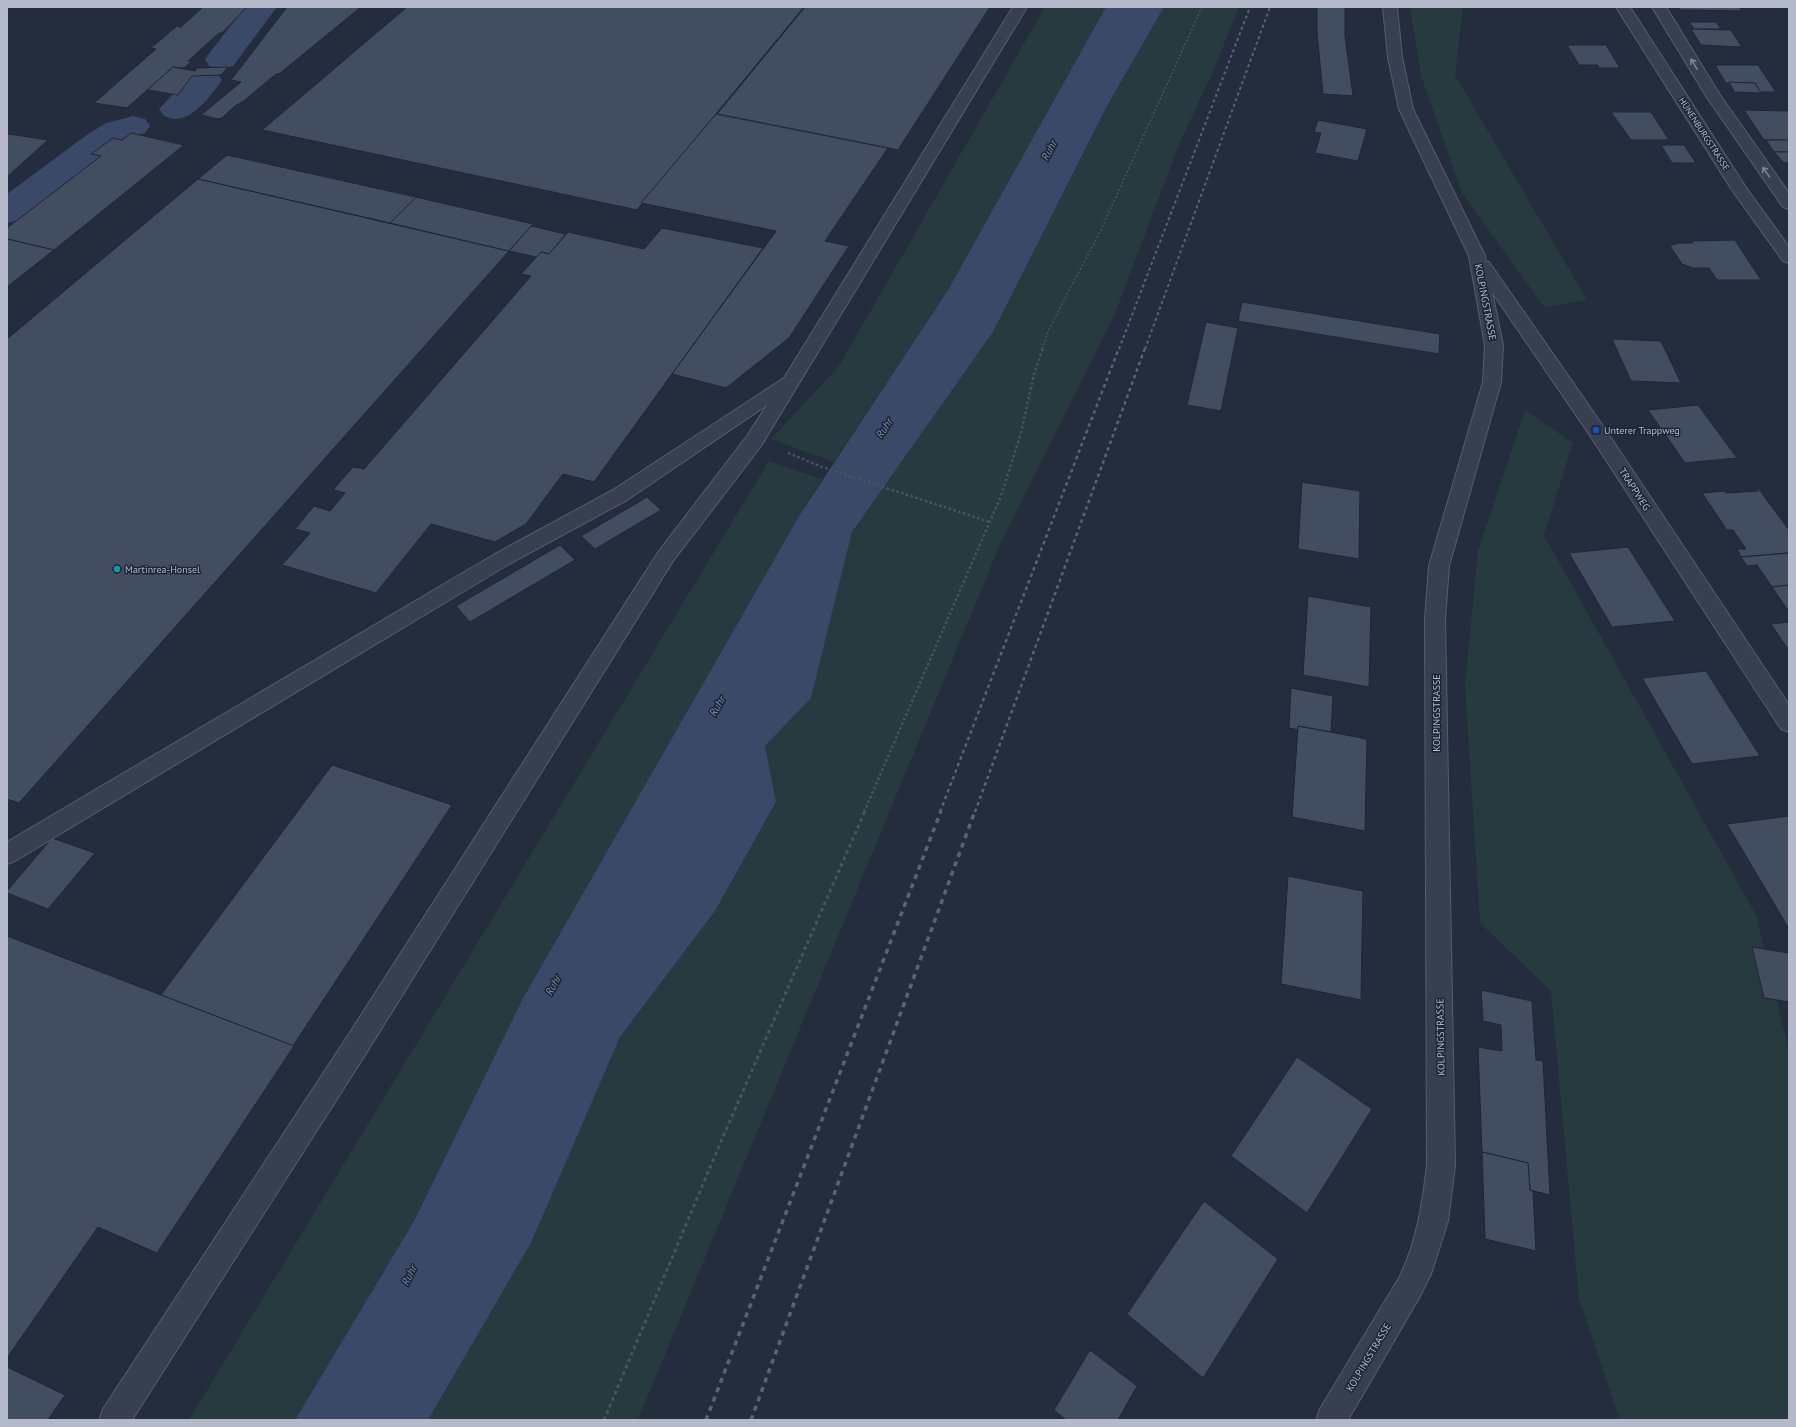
<svg xmlns="http://www.w3.org/2000/svg" width="1796" height="1427" viewBox="0 0 1796 1427" font-family="'PT Sans',sans-serif">
<style>
.green{fill:#263a3f}
.water{fill:#394967}
.lines{fill:none;stroke-linecap:round;stroke-linejoin:round}
.canal{fill:#394967;fill-rule:evenodd}
.building{fill:#434d60;stroke:#1f2635}
.service-casing{stroke:#565d6c;stroke-width:2}
.minor-casing{stroke:#565d6c;stroke-width:2}
.path-far2{stroke:#44575c;stroke-width:1.5;stroke-dasharray:2 2;stroke-linecap:butt}
.path-far1{stroke:#44575c;stroke-width:2.5;stroke-dasharray:2.5 2.5;stroke-linecap:butt}
.path{stroke:#44575c;stroke-width:3;stroke-dasharray:3.5 3.5;stroke-linecap:butt}
.service{fill:#383f4e;fill-rule:evenodd}
.minor{fill:#383f4e;fill-rule:evenodd}
.rail-far2{stroke:#5a6375;stroke-width:2;stroke-dasharray:3 3;stroke-linecap:butt}
.rail-far1{stroke:#5a6375;stroke-width:2.5;stroke-dasharray:3.5 3.5;stroke-linecap:butt}
.rail{stroke:#5a6375;stroke-width:3.5;stroke-dasharray:5 5;stroke-linecap:butt}
.oneway{stroke:#7c8392}
.transit-dot{fill:#1a4fb4;stroke:#1d2433;stroke-width:1.5}
.culture-dot{fill:#0f9aa8;stroke:#1d2433;stroke-width:1.5}
.labels{text-anchor:middle;stroke-width:3;stroke-linejoin:round;paint-order:stroke}
.far-street-label{font-size:9px;fill:#b4bac9;stroke:#1d2433}
.street-label{font-size:10px;fill:#b4bac9;stroke:#1d2433}
.poi-label{font-size:10px;fill:#b4bac9;stroke:#1d2433;text-anchor:start}
.water-label{font-size:11px;font-style:italic;fill:#7b8eb1;stroke:#1d2433}
</style>
<rect width="100%" height="100%" fill="#242d3e"/>
<!-- green -->
<g class="green">
<path d="M1045,7H1106L948,290L834,462L771,439L839,366Z"/>
<path d="M1164,7H1239L1212,74L1180,142L1116,311L999,547L638,1420H428L531,1243L620,1037L715,911L776,803L765,746L811,698L852,532L993,332L1106,108Z"/>
<path d="M1410,7H1463L1455,75L1587,300L1544,307L1462,193L1421,76Z"/>
<path d="M1525,410L1573,443L1544,535L1756,915L1789,1052V1420H1620L1579,1299L1551,991L1480,923L1465,686L1478,551Z"/>
<path d="M769,461L822,479L799,516L522,1000L414,1221L295,1420H189Z"/>
</g>
<!-- water -->
<path class="water" d="M1106,7H1164L1106,108L993,332L852,532L811,698L765,746L776,802L715,911L620,1037L531,1243L428,1420H295L414,1221L522,1000L799,516L948,290Z"/>
<g class="lines">
<!-- canal -->
<g class="canal">
<path d="M245,7H277L233,66L221,69L209,66L205,59Z"/>
<path d="M205,70L217,73L222,80C212,94 195,118 176,119C173,119 168,117 164,116L159,109L193,73Z"/>
<path d="M133,116L145,119L150,126L145,133L130,137L112,148L20,220L7,223V194L88,134L106,123Z"/>
</g>
</g>
<!-- building -->
<g class="building">
<path d="M203,7H247L222,33H219L188,61H192L184,68L173,67L127,108L94,103L156,49L151,48L177,26L181,27Z"/>
<path d="M287,7H361L279,74H276L245,100L235,106L222,118L218,119L201,115L241,82L231,80Z"/>
<path d="M407,7H804L637,210L262,130Z"/>
<path d="M805,7H990L898,150L717,114Z"/>
<path d="M1317,7H1345V36L1353,96L1323,94L1317,33Z"/>
<path d="M1678,7H1739L1742,11L1680,10Z"/>
<path d="M1689,22H1716L1721,29H1694Z"/>
<path d="M1691,29L1731,30L1742,47L1701,45Z"/>
<path d="M1567,45H1606L1620,68H1599L1598,65H1579Z"/>
<path d="M1715,65H1758L1776,92H1760L1755,83H1726Z"/>
<path d="M173,67L195,71L197,68L228,67L221,75L192,76L178,95L147,90Z"/>
<path d="M1729,82L1755,83L1761,93L1733,92L1731,90L1734,91Z"/>
<path d="M1744,110L1789,111V140H1764Z"/>
<path d="M1611,112H1651L1669,140H1631Z"/>
<path d="M716,114L888,148L825,241L849,246L789,338L726,388L672,374L776,231L641,203Z"/>
<path d="M1318,120L1367,129L1358,161L1315,153L1321,133L1314,132Z"/>
<path d="M131,133L184,145L54,250L7,239V228L101,156L91,154L113,138L122,140Z"/>
<path d="M9,134L48,140L7,177V136Z"/>
<path d="M1766,140H1789V152H1774Z"/>
<path d="M1661,145H1684L1696,163H1672Z"/>
<path d="M1774,152H1789V162L1784,163Z"/>
<path d="M227,155L416,197L390,223L198,179Z"/>
<path d="M198,179L509,251L19,803L7,799V339Z"/>
<path d="M416,197L533,224L509,251L390,223Z"/>
<path d="M531,226L566,234L549,254L541,252L536,257L509,251Z"/>
<path d="M662,228L763,248L594,482L563,474L526,524L495,542L431,524L376,593L282,565L310,533L295,529L314,506L330,511L345,493L333,490L353,467L364,469L531,276L521,274L541,252L549,254L568,232L644,249Z"/>
<path d="M7,239L54,250L7,287Z"/>
<path d="M1735,240L1761,280H1717L1709,268H1693L1682,264L1670,246L1678,243H1693L1692,241Z"/>
<path d="M1242,302L1440,334L1439,354L1238,321Z"/>
<path d="M1206,322L1238,328L1221,411L1187,405Z"/>
<path d="M1612,339L1661,341L1681,383L1631,381Z"/>
<path d="M1698,405L1737,458L1685,463L1648,410Z"/>
<path d="M1302,482L1360,491L1359,559L1298,549Z"/>
<path d="M1756,488H1758L1789,530V553L1741,557L1737,549H1746L1733,530H1727L1702,493L1725,491L1726,493L1758,491Z"/>
<path d="M647,497L661,510L595,549L581,536Z"/>
<path d="M560,545L575,560L470,622L456,606Z"/>
<path d="M1628,547L1675,621L1612,627L1569,553Z"/>
<path d="M1789,553V585L1772,587L1757,565L1747,566L1741,557Z"/>
<path d="M1789,585V612L1772,587Z"/>
<path d="M1308,596L1371,607L1369,687L1303,675Z"/>
<path d="M1789,622V648H1787L1771,624Z"/>
<path d="M1706,671L1760,756L1692,764L1642,678Z"/>
<path d="M1291,688L1333,696L1331,732L1298,726L1299,730L1289,728Z"/>
<path d="M1298,726L1367,739L1365,831L1292,817Z"/>
<path d="M332,765L452,805L293,1046L161,995Z"/>
<path d="M1789,816V929L1727,824Z"/>
<path d="M52,838L95,853L48,909L7,893V891Z"/>
<path d="M1288,876L1363,891L1361,1000L1281,984Z"/>
<path d="M7,936L294,1046L157,1253L98,1227L7,1358Z"/>
<path d="M1752,947L1789,953V1002L1764,998Z"/>
<path d="M1481,990L1532,1001L1536,1060L1543,1061L1550,1195L1530,1190L1528,1163L1482,1152L1478,1047L1502,1051L1501,1025L1483,1021Z"/>
<path d="M1297,1057L1372,1109L1307,1213L1231,1156Z"/>
<path d="M1482,1152L1528,1163L1530,1190L1533,1191L1536,1251L1485,1239Z"/>
<path d="M1204,1201L1278,1259L1203,1378L1127,1314Z"/>
<path d="M1090,1350L1137,1386L1118,1420H1066L1054,1410Z"/>
<path d="M7,1367L65,1395L48,1420H7Z"/>
</g>
<g class="lines">
<!-- service casing -->
<g class="service-casing">
<path id="service" d="M1013,7H1027L761,446L673,561L365,1055L132,1420H99L103,1409L347,1037L659,551L747,436L767,405L627,500L509,564L15,861L7,864V842L495,554L613,490L784,378Z"/>
</g>
<!-- minor casing -->
<g class="minor-casing">
<g id="minor">
<path d="M1383,7H1397L1402,57L1413,109L1485,256L1486,262H1489L1603,426L1789,705V732L1781,729L1589,434L1492,292L1503,345L1501,382L1449,566L1445,619L1455,1165L1448,1221L1431,1274L1419,1298L1348,1420H1316L1320,1409L1399,1278C1417,1241 1422,1206 1427,1165L1425,619L1429,566L1483,382L1485,345L1469,256L1399,109L1388,57Z"/>
<path d="M1616,7H1630L1747,189L1789,247V263L1783,261L1732,190Z"/>
<path d="M1652,7H1666L1720,95L1789,193V209L1783,207L1706,96Z"/>
</g>
</g>
<!-- path-far2 -->
<path class="path-far2" d="M1042,349L1049,329L1100,232L1202,7"/>
<!-- path-far1 -->
<g class="path-far1">
<path d="M788,453L822,467L990,522"/>
<path d="M864,812L1001,496L1021,433L1034,374L1043,348"/>
</g>
<!-- path -->
<path class="path" d="M604,1420L719,1146L865,811"/>
<!-- service -->
<use href="#service" class="service"/>
<!-- minor -->
<use href="#minor" class="minor"/>
<!-- rail-far2 -->
<g class="rail-far2">
<path d="M1119,349L1250,7"/>
<path d="M1145,349L1270,7"/>
</g>
<!-- rail-far1 -->
<g class="rail-far1">
<path d="M940,812L1119,348"/>
<path d="M975,812L1145,348"/>
</g>
<!-- rail -->
<g class="rail">
<path d="M706,1420L941,811"/>
<path d="M751,1420L975,811"/>
</g>
</g>
<!-- one-way arrows -->
<defs><path id="oneway-shaft" d="M-6 0H5M1.5-3L5.5 0L1.5 3" fill="none" stroke-width="1.6" stroke-linecap="round" stroke-linejoin="round"/></defs>
<g class="oneway">
<use href="#oneway-shaft" transform="translate(1694 64) rotate(-122)"/>
<use href="#oneway-shaft" transform="translate(1766 172) rotate(-126)"/>
</g>
<!-- markers -->
<rect class="transit-dot" x="1592" y="426" width="8" height="8" rx="2"/>
<circle class="culture-dot" cx="117" cy="569" r="4"/>
<g class="labels">
<!-- far-street labels -->
<g class="far-street-label">
<text transform="translate(1704 134) rotate(57)" y="3">HÜNENBURGSTRASSE</text>
</g>
<!-- street labels -->
<g class="street-label">
<text transform="translate(1486 302) rotate(79)" y="4">KOLPINGSTRASSE</text>
<text transform="translate(1635 489) rotate(57)" y="4">TRAPPWEG</text>
<text transform="translate(1436 713) rotate(-90)" y="4">KOLPINGSTRASSE</text>
<text transform="translate(1440 1037) rotate(-91)" y="4">KOLPINGSTRASSE</text>
<text transform="translate(1368 1357) rotate(-59)" y="4">KOLPINGSTRASSE</text>
</g>
<!-- poi labels -->
<g class="poi-label">
<text x="1604" y="434">Unterer Trappweg</text>
<text x="125" y="573">Martinrea-Honsel</text>
</g>
<!-- water labels -->
<g class="water-label">
<text transform="translate(1049 150) rotate(-62)" y="4">Ruhr</text>
<text transform="translate(884 428) rotate(-57)" y="4">Ruhr</text>
<text transform="translate(717 706) rotate(-60)" y="4">Ruhr</text>
<text transform="translate(553 985) rotate(-61)" y="4">Ruhr</text>
<text transform="translate(409 1275) rotate(-64)" y="4">Ruhr</text>
</g>
</g>
<!-- border -->
<rect width="1796" height="1427" fill="none" stroke="#b4bac9" stroke-width="16"/>
</svg>
